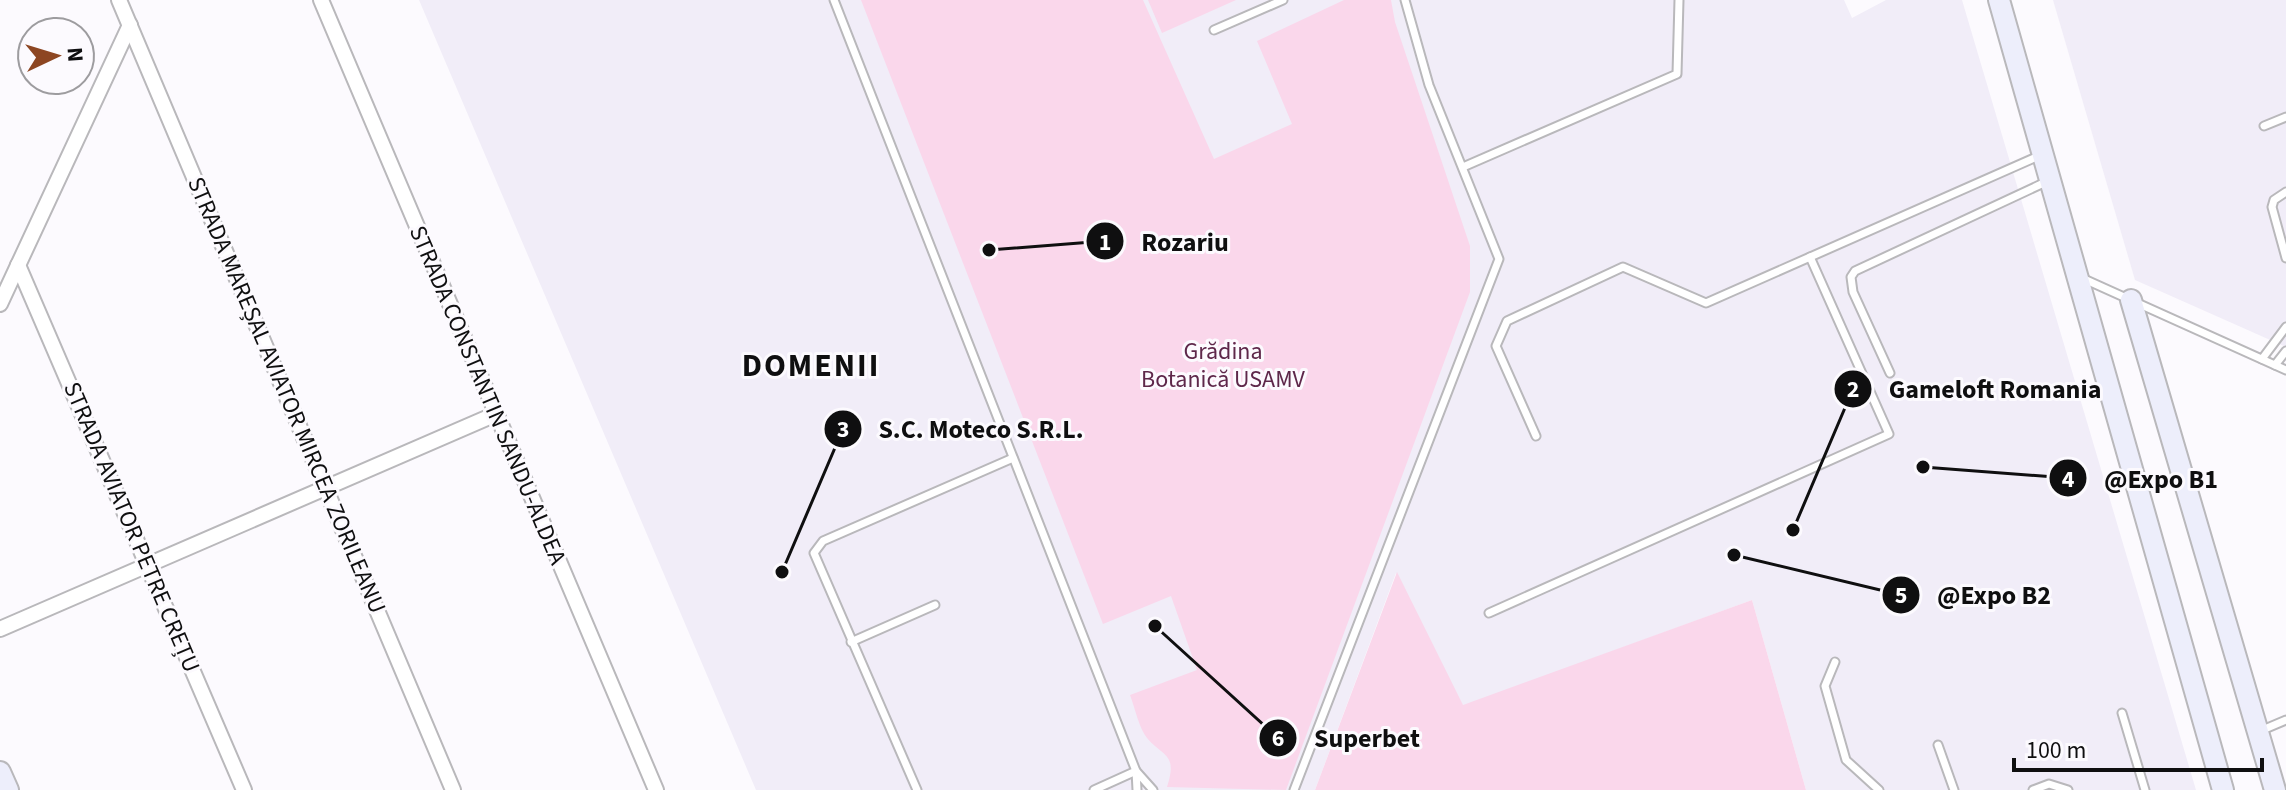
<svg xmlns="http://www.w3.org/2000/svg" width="2286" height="790" viewBox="0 0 2286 790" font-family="'Source Sans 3',sans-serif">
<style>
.built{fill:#f1edf8}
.green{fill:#fad7eb}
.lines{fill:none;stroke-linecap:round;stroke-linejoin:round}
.lane-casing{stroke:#b9b8bb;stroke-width:11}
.street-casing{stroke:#b9b8bb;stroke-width:18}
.secondary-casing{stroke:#b9b8bb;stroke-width:24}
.lane{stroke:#fff;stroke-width:7}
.street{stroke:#fff;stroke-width:14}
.secondary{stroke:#edeefb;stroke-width:20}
.labels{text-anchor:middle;stroke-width:6;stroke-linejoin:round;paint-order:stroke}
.park-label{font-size:24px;fill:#5e274a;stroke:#fcfafe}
.street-label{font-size:24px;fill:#0f0f10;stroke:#fcfafe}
.district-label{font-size:32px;font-weight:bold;letter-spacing:2px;fill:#0f0f10;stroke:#fcfafe}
.leader{fill:none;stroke:#0f0f10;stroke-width:3}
.callout-dot{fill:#0f0f10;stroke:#fcfafe;stroke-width:3}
.mark-label{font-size:24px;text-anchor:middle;font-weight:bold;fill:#fff}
.callout-label{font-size:26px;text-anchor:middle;font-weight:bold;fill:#0f0f10;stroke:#fcfafe;stroke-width:6;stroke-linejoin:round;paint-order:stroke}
</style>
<rect width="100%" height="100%" fill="#fcfafe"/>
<!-- built -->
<g class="built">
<path d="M419,0H1844L1852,18L1886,0H1962L2196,790H1806L1752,600L1463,706L1396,573L1315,790H756Z"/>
<path d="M2053,0H2286V347L2135,280Z"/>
</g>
<!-- green -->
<g class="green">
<path d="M861,0H1143L1214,159L1292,124L1257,41L1344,0H1391L1395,22L1470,246V292L1286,790L1167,787C1178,753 1163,757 1147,738C1139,728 1135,708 1130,695L1197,670L1171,596L1103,624Z"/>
<path d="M1148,0H1236L1162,33Z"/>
<path d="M1397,572L1463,705L1752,600L1806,790H1315Z"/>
</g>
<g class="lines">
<!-- lane casing -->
<g class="lane-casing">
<g id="lane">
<path d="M834,0L1136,771L1094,790"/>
<path d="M1214,30L1283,0"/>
<path d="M2264,126L2286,117"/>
<path d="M1463,167L1677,74L1679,0"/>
<path d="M2286,192L2274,200L2272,207L2286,258"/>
<path d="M2084,279L2286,370"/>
<path d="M2262,359L2286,327"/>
<path d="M2275,365L2286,351"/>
<path d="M1890,373L1853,292L1851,277L1855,271L2048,181"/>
<path d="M1536,436L1496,346L1507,321L1623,267L1706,303L2041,155"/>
<path d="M1489,613L1889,434L1810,257"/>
<path d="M851,642L935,605"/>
<path d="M1835,662L1825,686L1846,760L1879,790"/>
<path d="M2122,713L2145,790"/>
<path d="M2260,731L2286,720"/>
<path d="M1938,745L1954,790"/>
<path d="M917,790L814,553L823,541L1013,458"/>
<path d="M1137,790L1136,771L1153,790"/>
<path d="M1294,790L1499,259L1429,85L1405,0"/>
<path d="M2033,790L2049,784L2068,790"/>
</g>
</g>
<!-- street casing -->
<g class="street-casing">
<g id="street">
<path d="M119,0L453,790"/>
<path d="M321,0L656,790"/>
<path d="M18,265L244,790"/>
<path d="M0,304L130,25"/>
<path d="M0,629L496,414"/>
</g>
</g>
<!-- secondary casing -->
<g class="secondary-casing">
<g id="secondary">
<path d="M1999,0L2223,790"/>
<path d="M2131,300L2275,790"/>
<path d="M0,772L8,790"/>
</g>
</g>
<!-- lane -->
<use href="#lane" class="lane"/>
<!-- street -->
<use href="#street" class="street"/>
<!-- secondary -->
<use href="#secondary" class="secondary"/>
</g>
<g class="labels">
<!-- park labels -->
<g class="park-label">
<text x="1223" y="359">Grădina<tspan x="1223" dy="28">Botanică USAMV</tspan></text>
</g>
<!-- street labels -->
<g class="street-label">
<text transform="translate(287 395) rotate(67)" y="8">STRADA MAREȘAL AVIATOR MIRCEA ZORILEANU</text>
<text transform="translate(488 395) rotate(67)" y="8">STRADA CONSTANTIN SANDU-ALDEA</text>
<text transform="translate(132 527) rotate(67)" y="8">STRADA AVIATOR PETRE CREȚU</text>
</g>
<!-- district labels -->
<g class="district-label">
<text x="811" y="376">DOMENII</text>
</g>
</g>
<!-- callouts -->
<path class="leader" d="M989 250L1105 241M1793 530L1853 389M782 572L843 429M1923 467L2068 478M1734 555L1901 595M1155 626L1278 738"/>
<g class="callout-dot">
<circle cx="989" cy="250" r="8"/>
<circle cx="1793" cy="530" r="8"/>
<circle cx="782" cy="572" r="8"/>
<circle cx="1923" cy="467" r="8"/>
<circle cx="1734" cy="555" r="8"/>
<circle cx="1155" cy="626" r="8"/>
<circle cx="1105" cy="241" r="20"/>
<circle cx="1853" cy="389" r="20"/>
<circle cx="843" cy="429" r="20"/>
<circle cx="2068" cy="478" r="20"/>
<circle cx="1901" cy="595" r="20"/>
<circle cx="1278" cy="738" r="20"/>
</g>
<g class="mark-label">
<text x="1105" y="250">1</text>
<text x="1853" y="397">2</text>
<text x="843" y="437">3</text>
<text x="2068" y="487">4</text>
<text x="1901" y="603">5</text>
<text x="1278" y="746">6</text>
</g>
<g class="callout-label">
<text x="1185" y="251">Rozariu</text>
<text x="1995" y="398">Gameloft Romania</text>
<text x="981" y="438">S.C. Moteco S.R.L.</text>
<text x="2161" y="488">@Expo B1</text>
<text x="1994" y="604">@Expo B2</text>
<text x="1367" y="747">Superbet</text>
</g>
<!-- north arrow -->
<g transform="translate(56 56) rotate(86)"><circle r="38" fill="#fcfafe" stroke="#9d9c9f" stroke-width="2"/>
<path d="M0-6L14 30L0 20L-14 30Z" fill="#8d4622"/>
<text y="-12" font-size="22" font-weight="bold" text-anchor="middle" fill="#0f0f10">N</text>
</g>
<!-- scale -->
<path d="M2014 758v12h248v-12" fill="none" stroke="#0f0f10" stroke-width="4"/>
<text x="2026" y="758" font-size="24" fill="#0f0f10" stroke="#fcfafe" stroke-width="6" paint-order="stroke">100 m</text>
</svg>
